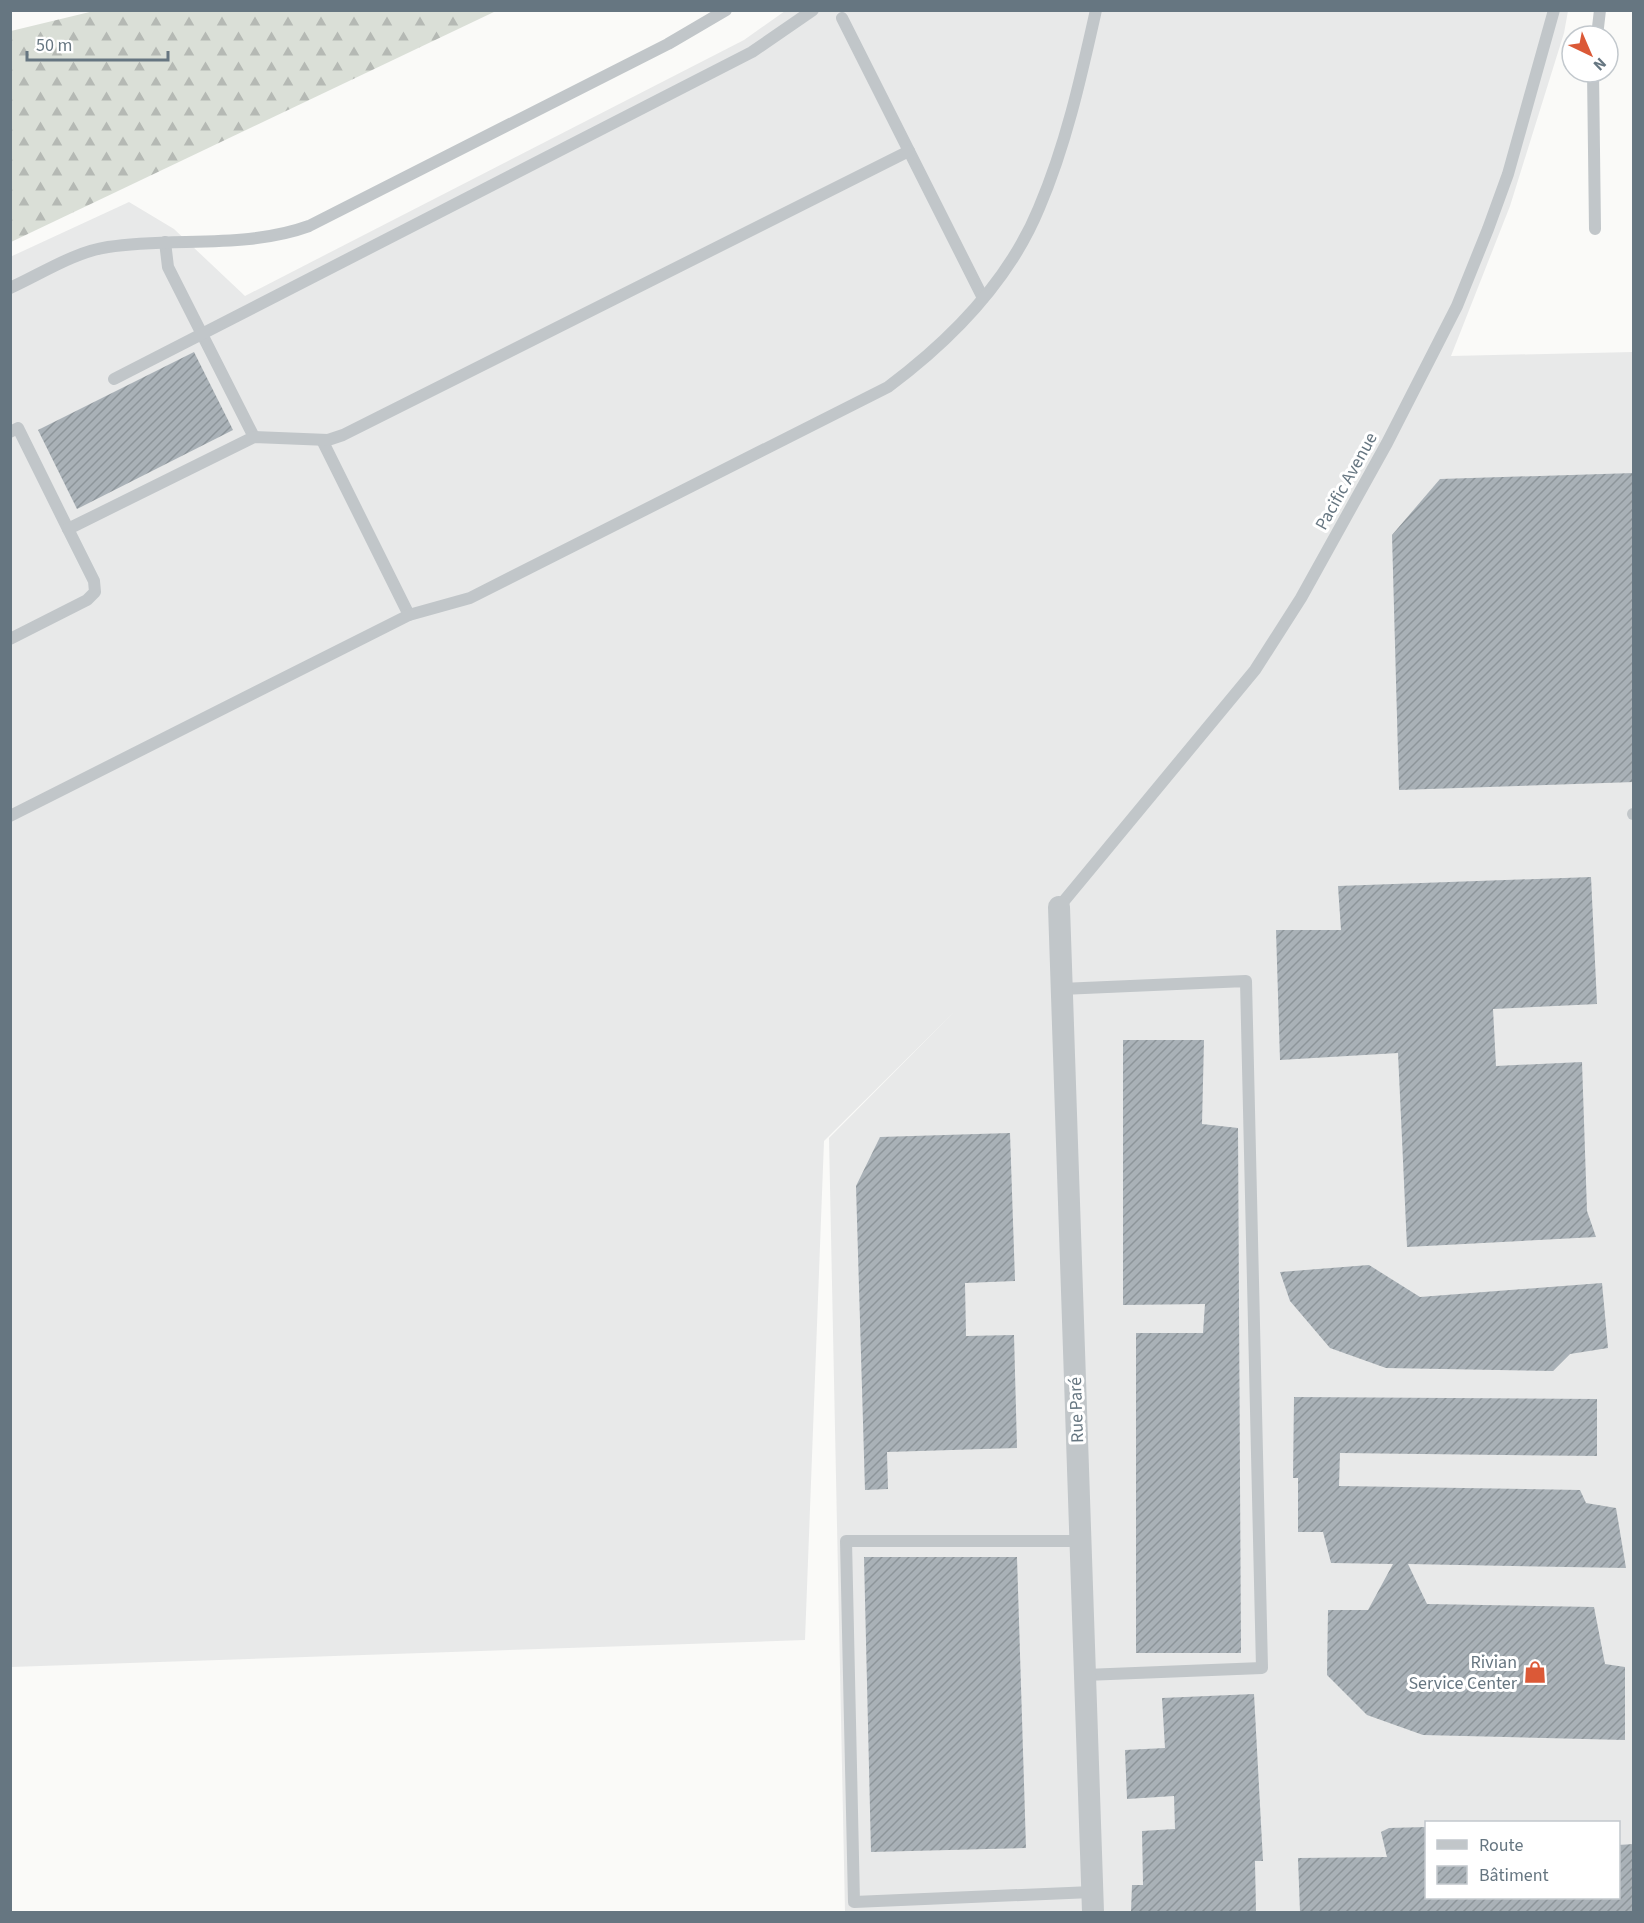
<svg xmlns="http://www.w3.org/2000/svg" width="1644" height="1923" viewBox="0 0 1644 1923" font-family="'Source Sans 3',sans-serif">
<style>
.built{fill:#e8e9e9;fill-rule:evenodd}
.forest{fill:url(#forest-firs)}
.building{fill:url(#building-hatch)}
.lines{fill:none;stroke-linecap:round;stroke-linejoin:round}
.service{stroke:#c1c6c9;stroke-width:12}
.minor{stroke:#c1c6c9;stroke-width:22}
.labels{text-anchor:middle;stroke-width:6;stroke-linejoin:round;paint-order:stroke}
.street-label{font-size:18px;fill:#667681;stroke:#fff}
.poi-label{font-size:18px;fill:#667681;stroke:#fff;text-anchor:end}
</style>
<defs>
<pattern id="forest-firs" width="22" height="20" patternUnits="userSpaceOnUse" patternTransform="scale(1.5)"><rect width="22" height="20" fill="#dadfd7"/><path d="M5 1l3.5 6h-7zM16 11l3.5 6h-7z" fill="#b5b9b4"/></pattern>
<pattern id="building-hatch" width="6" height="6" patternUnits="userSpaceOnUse" patternTransform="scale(1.5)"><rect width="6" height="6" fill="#a9b1b7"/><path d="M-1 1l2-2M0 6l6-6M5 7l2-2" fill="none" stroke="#8d959a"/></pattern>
</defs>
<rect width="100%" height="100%" fill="#fafaf8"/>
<!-- built -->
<path class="built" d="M785,11H1568L1564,33L1510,206L1451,356L1633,352V1912H845L829,1138L954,1012L824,1141L805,1640L11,1667L10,257L129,202L174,229L245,296L744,40ZM1426,1822H1618V1898H1426Z"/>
<!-- forest -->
<path class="forest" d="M98,10H496V11L11,242V31Z"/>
<!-- building -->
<g class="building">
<path d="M194,352L233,430L77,509L38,430Z"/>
<path d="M1634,473V782L1399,790L1392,535L1440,479Z"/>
<path d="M1591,877L1597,1004L1493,1009L1496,1066L1582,1062L1587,1211L1596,1237L1407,1247L1398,1053L1280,1060L1276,930H1341L1338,886Z"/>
<path d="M1123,1040H1204L1202,1124L1238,1128L1241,1653H1136V1333H1203L1205,1304L1123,1305Z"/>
<path d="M1010,1133L1015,1281L965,1283L966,1336L1014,1335L1017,1448L887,1452L888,1489L865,1490L856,1186L880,1137Z"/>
<path d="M1369,1265L1420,1297L1602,1283L1608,1348L1570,1354L1553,1371L1386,1368L1330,1348L1290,1301L1280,1272Z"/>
<path d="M1294,1397L1597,1399V1456L1340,1453L1339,1486L1580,1490L1586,1503L1616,1508L1626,1568L1408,1564L1427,1604L1594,1607L1605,1664L1625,1667V1740L1423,1735L1367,1715L1327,1675L1328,1610H1368L1393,1564L1331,1563L1323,1532H1298V1478H1293Z"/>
<path d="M864,1557H1017L1026,1848L871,1852Z"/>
<path d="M1254,1694L1263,1861H1255L1256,1912H1131L1132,1885H1143L1142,1831L1175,1829L1174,1796L1127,1799L1125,1750L1165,1748L1162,1698Z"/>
<path d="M1426,1827V1898H1618V1845L1634,1844V1912H1300L1298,1858L1387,1857L1381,1832L1389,1828Z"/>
</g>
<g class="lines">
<!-- service -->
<g class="service">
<path d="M842,18L983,298"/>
<path d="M1597,36L1600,10"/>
<path d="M1593,72L1595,229"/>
<path d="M165,242L168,267L254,437"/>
<path d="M10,288C41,274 74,252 108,247C173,237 246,249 309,226L668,44L726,10"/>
<path d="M114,379L752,52L813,10"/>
<path d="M10,432L18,428L68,529"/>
<path d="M322,440L409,615"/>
<path d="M10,639L87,600L95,592L94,581L68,529L254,437L328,440L343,435L909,151"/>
<path d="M1633,814H1634"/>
<path d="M10,816L409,615L470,598L888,387C951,340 1009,281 1039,208C1066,145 1081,77 1096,10"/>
<path d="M1059,907L1255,670L1301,598L1387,443L1457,306L1488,229L1508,174L1554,10"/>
<path d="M1061,989L1246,981L1262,1668L1085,1675"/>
<path d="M1080,1541H846L854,1902L1092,1892"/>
</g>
<!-- minor -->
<path class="minor" d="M1059,907L1093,1912"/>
</g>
<!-- icons -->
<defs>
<g id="shop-bare" transform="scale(1.8)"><path d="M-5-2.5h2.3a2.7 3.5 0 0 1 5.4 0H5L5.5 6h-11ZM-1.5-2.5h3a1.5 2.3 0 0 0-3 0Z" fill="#db5937" stroke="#fff" stroke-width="2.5" paint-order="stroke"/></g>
</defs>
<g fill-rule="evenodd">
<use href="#shop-bare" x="1535" y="1672"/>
</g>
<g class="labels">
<!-- street labels -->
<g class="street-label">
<text transform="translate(1346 481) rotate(-61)" y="6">Pacific Avenue</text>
<text transform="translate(1076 1410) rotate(-92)" y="6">Rue Paré</text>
</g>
<!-- poi labels -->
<g class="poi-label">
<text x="1517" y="1668">Rivian<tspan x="1517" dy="21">Service Center</tspan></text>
</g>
</g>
<!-- border -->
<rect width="1644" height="1923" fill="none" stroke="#667681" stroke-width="24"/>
<!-- legend -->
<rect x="1425" y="1821" width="195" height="78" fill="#ffffff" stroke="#c2c8cd" stroke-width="1.5"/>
<rect x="1437" y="1840" width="30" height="9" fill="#c1c6c9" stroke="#c2c8cd" stroke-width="1.5"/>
<text x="1479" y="1851" font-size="18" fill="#667681">Route</text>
<rect x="1437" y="1866" width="30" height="18" fill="url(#building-hatch)" stroke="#c2c8cd" stroke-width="1.5"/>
<text x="1479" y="1881" font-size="18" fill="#667681">Bâtiment</text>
<!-- north arrow -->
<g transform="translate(1590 54) rotate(136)"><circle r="28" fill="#ffffff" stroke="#c2c8cd" stroke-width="1.5"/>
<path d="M0-4.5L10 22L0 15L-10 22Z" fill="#db5937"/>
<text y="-9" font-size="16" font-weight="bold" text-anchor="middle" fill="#667681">N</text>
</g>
<!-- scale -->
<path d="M27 51v9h141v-9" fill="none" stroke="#667681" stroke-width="3"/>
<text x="36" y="51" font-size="18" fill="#667681" stroke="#ffffff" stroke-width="4.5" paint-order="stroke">50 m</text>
</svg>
